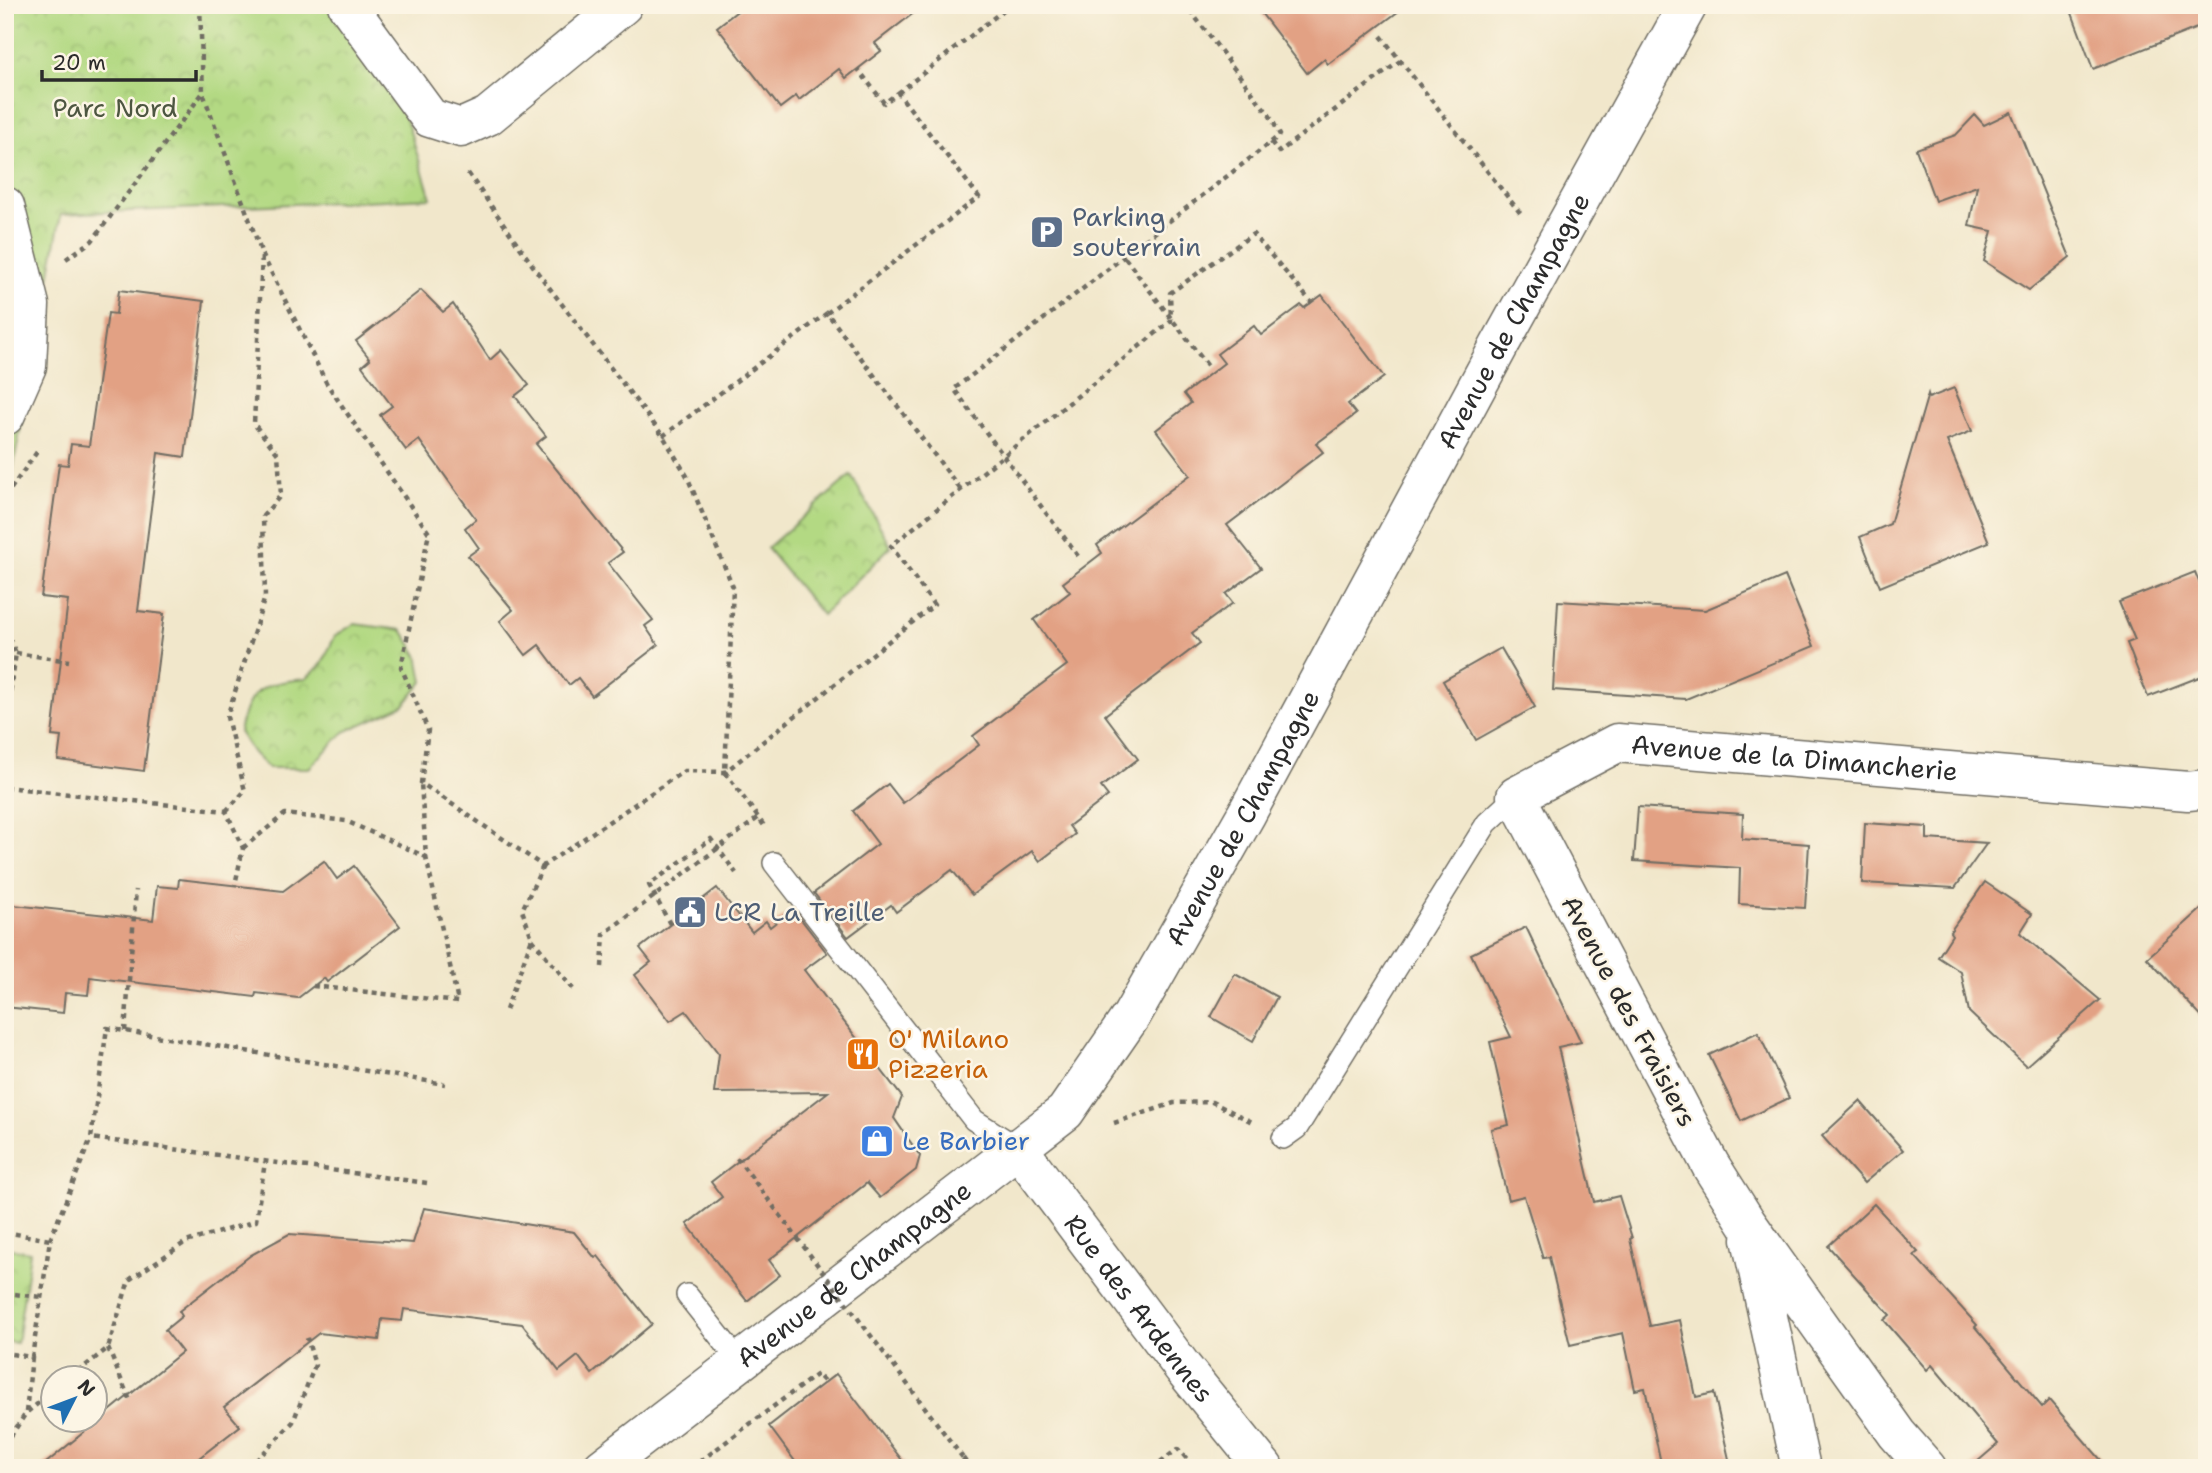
<svg xmlns="http://www.w3.org/2000/svg" width="2212" height="1473" viewBox="0 0 2212 1473" font-family="'Shantell Sans',sans-serif">
<style>
.park{fill:url(#park-crowns);stroke:#6f8257;stroke-width:2}
.building{fill:#e2a184}
.lines{fill:none;stroke-linecap:round;stroke-linejoin:round}
.lane-casing{stroke:#706d63;stroke-width:24}
.street-casing{stroke:#706d63;stroke-width:41}
.path{stroke:#706d63;stroke-width:4.5;stroke-dasharray:5 5;stroke-linecap:butt}
.lane{stroke:#fff;stroke-width:21}
.street{stroke:#fff;stroke-width:38}
.path-bridge{stroke:#706d63;stroke-width:4.5;stroke-dasharray:5 5;stroke-linecap:butt}
.labels{text-anchor:middle;stroke-width:5;stroke-linejoin:round;paint-order:stroke}
.park-label{font-size:26px;fill:#4d5641;stroke:#fcf5e5}
.service-label{font-size:26px;fill:#4e5e75;stroke:#fcf5e5;text-anchor:start}
.street-label{font-size:26px;fill:#2b2b2b;stroke:#fcf5e5}
.food-label{font-size:26px;fill:#c56008;stroke:#fcf5e5;text-anchor:start}
.shop-label{font-size:26px;fill:#366cbe;stroke:#fcf5e5;text-anchor:start}
</style>
<defs>
<pattern id="park-crowns" width="20" height="18" patternUnits="userSpaceOnUse" patternTransform="scale(1.75)"><rect width="20" height="18" fill="#b3d983"/><path d="M2 6a3 3 0 1 1 6 0M12 15a3 3 0 1 1 6 0" fill="none" stroke="#9aba71"/></pattern>
</defs>
<rect width="100%" height="100%" fill="#fcf5e5"/>
<filter id="ink" filterUnits="userSpaceOnUse"><feTurbulence type="fractalNoise" baseFrequency=".0143" numOctaves="2"/><feDisplacementMap in="SourceGraphic" scale="14" xChannelSelector="R" yChannelSelector="G"/><feConvolveMatrix kernelMatrix="1 2 1 2 8 2 1 2 1" color-interpolation-filters="sRGB"/></filter>
<filter id="wash" filterUnits="userSpaceOnUse"><feTurbulence type="fractalNoise" baseFrequency=".00686" numOctaves="4" result="noise"/><feDisplacementMap in="SourceGraphic" scale="28" xChannelSelector="R" yChannelSelector="G"/><feGaussianBlur stdDeviation="1.57" result="paint"/><feColorMatrix in="noise" values="0 0 0 0 0 0 0 0 0 0 0 0 0 0 0 0 0 1.4 0 .05"/><feComposite in="paint" operator="in"/></filter>
<g filter="url(#wash)">
<rect width="100%" height="100%" fill="#f1e7cb"/>
<!-- park -->
<g class="park">
<path d="M5,5H370L431,198L61,214L5,511Z"/>
<path d="M851,475L891,546L822,615L767,548Z"/>
<path d="M354,624L402,630L418,655L423,682L404,705L344,732L309,768H268L253,753L239,732C249,687 263,683 306,679L322,664L335,636Z"/>
<path d="M5,1248L30,1252L17,1343L5,1341Z"/>
</g>
<g id="blocks">
<!-- building -->
<g class="building">
<path d="M745,5H924L875,43L881,51L846,78L839,69L799,100L796,96L780,108L717,27Z"/>
<path d="M1255,5H1407L1328,64L1324,59L1307,73Z"/>
<path d="M2069,5H2207V24L2093,69Z"/>
<path d="M2011,112L2070,257L2029,290L1984,261L1992,231L1969,226L1977,186L1935,201L1916,149L1956,135L1975,115L1984,125Z"/>
<path d="M119,290L204,301L185,457L158,453L144,563L138,611L164,614L144,771L58,760L61,737L52,736L68,600L41,597L59,464L68,465L71,444L89,446L108,313L116,314Z"/>
<path d="M421,290L443,312L453,304L490,360L501,350L529,385L515,396L546,436L536,444L623,552L608,563L653,620L645,626L658,645L592,696L578,678L569,685L539,645L526,655L500,621L513,610L468,556L479,548L465,528L476,519L419,440L406,450L380,415L392,406L362,366L370,359L356,341Z"/>
<path d="M1322,295L1384,377L1348,404L1356,414L1316,444L1323,452L1227,525L1261,568L1226,594L1233,603L1192,633L1200,643L1105,715L1138,759L1101,787L1108,796L1069,826L1075,834L1040,861L1032,851L972,895L952,870L896,912L891,905L848,937L814,893L878,844L853,811L888,784L903,803L979,745L973,736L1067,665L1034,620L1070,592L1063,583L1102,553L1097,545L1190,475L1156,430L1191,403L1184,394L1224,363L1217,354L1254,326L1261,335L1301,305L1304,308Z"/>
<path d="M1954,388L1972,431L1947,441L1989,542L1880,587L1860,537L1890,524L1928,394L1929,398Z"/>
<path d="M2195,572L2207,601V674L2148,697L2127,643L2135,640L2119,602Z"/>
<path d="M1785,576L1814,646L1686,699L1553,690L1558,601L1705,610Z"/>
<path d="M1501,648L1535,707L1476,740L1443,681Z"/>
<path d="M1638,807L1743,814L1742,839L1809,844L1805,908L1739,904L1740,868L1634,861Z"/>
<path d="M1865,823L1927,827V839L1987,843L1955,888L1862,883Z"/>
<path d="M324,861L337,879L354,866L400,926L327,982L324,978L298,998L256,993L255,997L90,977L88,995L65,993L63,1013L5,1007V904L153,920L157,886L178,888L179,879L283,891Z"/>
<path d="M1985,882L2032,914L2020,933L2100,1000L2026,1066L1969,1012L1961,972L1938,957L1952,935L1950,932Z"/>
<path d="M717,888L752,932L766,921L770,927L793,909L827,953L804,970L902,1097L894,1118L920,1156L916,1170L880,1198L867,1183L769,1260L780,1275L747,1301L687,1224L722,1197L711,1182L828,1092L714,1093L719,1054L686,1011L670,1021L635,975L651,962L640,948Z"/>
<path d="M2207,904V1023L2147,958Z"/>
<path d="M1526,927L1581,1042L1558,1047L1594,1202L1619,1196L1632,1238L1630,1239L1650,1326L1680,1320L1696,1397L1714,1393L1731,1468H1662L1645,1388L1635,1390L1623,1333L1570,1345L1549,1257L1543,1258L1524,1196L1508,1200L1491,1129L1509,1125L1490,1042L1511,1037L1471,954Z"/>
<path d="M1235,974L1277,997L1253,1041L1211,1017Z"/>
<path d="M1758,1032L1789,1098L1741,1121L1709,1055Z"/>
<path d="M1860,1101L1903,1150L1864,1183L1822,1136Z"/>
<path d="M1874,1204L1918,1252L1914,1255L1977,1325L1975,1327L2042,1407L2049,1400L2108,1468H1970L1998,1444L1932,1365L1927,1370L1884,1320L1890,1315L1828,1246Z"/>
<path d="M424,1208L574,1232L595,1258L598,1256L652,1324L592,1374L578,1356L559,1371L522,1324L404,1309L402,1321L382,1319L379,1340L319,1333L224,1407L240,1426L186,1468H40L182,1352L165,1330L182,1316L179,1311L251,1255L289,1234L413,1243Z"/>
<path d="M836,1374L908,1468H800L769,1426Z"/>
</g>
</g>
</g>
<g filter="url(#ink)">
<use href="#blocks" fill-opacity="0" stroke="#706d63" stroke-width="2"/>
<g class="lines">
<!-- lane casing -->
<g class="lane-casing">
<g id="lane">
<path d="M774,863L974,1120L1018,1148"/>
<path d="M1283,1138L1297,1128L1487,823L1516,796"/>
<path d="M687,1295L740,1362"/>
</g>
</g>
<!-- street casing -->
<g class="street-casing">
<g id="street">
<path d="M347,5L430,118L461,128L488,116L623,5"/>
<path d="M5,206L30,305L27,366L5,416"/>
<path id="s1" d="M1018,1148L1183,1368L1264,1468"/>
<path d="M1751,1239L1801,1468"/>
<path id="s2" d="M602,1468L1065,1112L1132,1015L1247,813L1499,346L1688,5"/>
<path id="s3" d="M1927,1468L1897,1434L1747,1223L1711,1166L1516,796L1617,743L2188,791L2207,789"/>
</g>
</g>
<!-- path -->
<g class="path">
<path d="M200,5L203,93L262,254L327,384L429,533L401,667L428,730L421,783L543,866L684,771L725,772L934,605L891,546L1171,321L1170,293L1253,234L1312,303"/>
<path d="M1381,36L1521,214"/>
<path d="M898,93L1010,5"/>
<path d="M1271,142L1279,152L1400,61"/>
<path d="M468,173L538,273L663,436L687,476L733,587L725,772L765,827"/>
<path d="M1125,258L1210,369"/>
<path d="M66,259L92,241L202,94"/>
<path d="M827,313L979,197L898,93L884,103L858,69"/>
<path d="M663,436L827,313L961,490"/>
<path d="M5,497L39,449"/>
<path d="M1078,556L954,389L1280,135L1270,116L1186,5"/>
<path d="M5,629L16,653L5,729"/>
<path d="M16,653L69,661"/>
<path d="M5,787L226,811L243,848L235,885"/>
<path d="M226,811L245,791L227,717L265,597L263,516L281,495L278,454L254,424L262,255"/>
<path d="M243,848L285,814L346,821L426,857L421,783"/>
<path d="M670,924L649,885L711,839L736,873"/>
<path d="M532,939L573,989"/>
<path d="M602,967L604,934L758,818"/>
<path d="M313,986L458,1002L426,857"/>
<path d="M506,1010L532,938L522,910L543,866"/>
<path d="M125,1031L136,890"/>
<path d="M1114,1123L1174,1103L1212,1102L1252,1122"/>
<path d="M427,1183L91,1138L107,1028L445,1084"/>
<path d="M5,1232L50,1240L32,1357L5,1353"/>
<path d="M50,1240L91,1138"/>
<path d="M5,1293L41,1297"/>
<path d="M108,1348L131,1403"/>
<path d="M70,1378L108,1348L129,1280L186,1242L256,1221L265,1162"/>
<path d="M26,1412L32,1357"/>
<path d="M5,1445L26,1413L52,1392"/>
<path d="M963,1458L970,1468"/>
<path d="M882,1465L967,1464"/>
<path d="M5,1467V1468"/>
<path d="M249,1468L293,1422L315,1365L307,1338"/>
<path d="M696,1468L695,1465L817,1374L825,1382"/>
<path d="M1152,1468L1178,1449L1195,1468"/>
</g>
<!-- lane -->
<use href="#lane" class="lane"/>
<!-- street -->
<use href="#street" class="street"/>
<!-- path-bridge -->
<path class="path-bridge" d="M737,1158L963,1458"/>
</g>
</g>
<!-- icons -->
<defs>
<g id="parking-square" transform="scale(1.75)"><rect x="-9" y="-9" width="18" height="18" rx="4" fill="#5c6f8a" stroke="#fcf5e5"/><path d="M-3.5-5.5H1a3.5 3.5 0 0 1 0 7H-1V5.5H-3.5ZM-1-3.4V-.6H.8a1.4 1.4 0 0 0 0-2.8Z" fill="#fff"/></g>
<g id="civic-square" transform="scale(1.75)"><rect x="-9" y="-9" width="18" height="18" rx="4" fill="#5c6f8a" stroke="#fcf5e5"/><path d="M-.6-6.5H3V-4.5H.6V-3L4-1V1h2V6H-6V1h2V-1L-.6-3ZM-1.2 2.5V6h2.4V2.5Z" fill="#fff"/></g>
<g id="restaurant-square" transform="scale(1.75)"><rect x="-9" y="-9" width="18" height="18" rx="4" fill="#e8710a" stroke="#fcf5e5"/><path d="M-5-6h1v4h1v-4h1v4h1v-4h1v5L-1.5 .5V6h-2V.5L-5-1ZM5-6V6H3V1.5H1.5Q1.5-4 5-6Z" fill="#fff"/></g>
<g id="shop-square" transform="scale(1.75)"><rect x="-9" y="-9" width="18" height="18" rx="4" fill="#3f7fe0" stroke="#fcf5e5"/><path d="M-5-2.5h2.3a2.7 3.5 0 0 1 5.4 0H5L5.5 6h-11ZM-1.5-2.5h3a1.5 2.3 0 0 0-3 0Z" fill="#fff"/></g>
</defs>
<g fill-rule="evenodd">
<use href="#parking-square" x="1047" y="232"/>
<use href="#civic-square" x="690" y="912"/>
<use href="#restaurant-square" x="863" y="1054"/>
<use href="#shop-square" x="877" y="1141"/>
</g>
<g class="labels">
<!-- park labels -->
<g class="park-label">
<text x="115" y="117">Parc Nord</text>
</g>
<!-- service labels -->
<g class="service-label">
<text x="1072" y="226">Parking<tspan x="1072" dy="30">souterrain</tspan></text>
<text x="714" y="921">LCR La Treille</text>
</g>
<!-- street labels -->
<g class="street-label">
<text dy="9" stroke="none"><textPath href="#s2" startOffset="1494">Avenue de Champagne</textPath></text>
<text dy="9" stroke="none"><textPath href="#s3" startOffset="1082">Avenue de la Dimancherie</textPath></text>
<text dy="9" stroke="none"><textPath href="#s2" startOffset="928">Avenue de Champagne</textPath></text>
<text transform="translate(1629 1011) rotate(62)" y="9">Avenue des Fraisiers</text>
<text dy="9" stroke="none"><textPath href="#s2" startOffset="318">Avenue de Champagne</textPath></text>
<text dy="9" stroke="none"><textPath href="#s1" startOffset="201">Rue des Ardennes</textPath></text>
</g>
<!-- food labels -->
<g class="food-label">
<text x="888" y="1048">O' Milano<tspan x="888" dy="30">Pizzeria</tspan></text>
</g>
<!-- shop labels -->
<g class="shop-label">
<text x="902" y="1150">Le Barbier</text>
</g>
</g>
<!-- margin -->
<rect width="2212" height="1473" fill="none" stroke="#fcf5e5" stroke-width="28"/>
<!-- north arrow -->
<g transform="translate(74 1399) rotate(48)"><circle r="33" fill="#fcf5e5" stroke="#a8a49b" stroke-width="2"/>
<path d="M0-5L12 26L0 18L-12 26Z" fill="#1f6fb2"/>
<text y="-10" font-size="19" font-weight="bold" text-anchor="middle" fill="#2b2b2b">N</text>
</g>
<!-- scale -->
<path d="M42 70v10h154v-10" fill="none" stroke="#2b2b2b" stroke-width="3.5"/>
<text x="52" y="70" font-size="21" fill="#2b2b2b" stroke="#fcf5e5" stroke-width="5" paint-order="stroke">20 m</text>
</svg>
